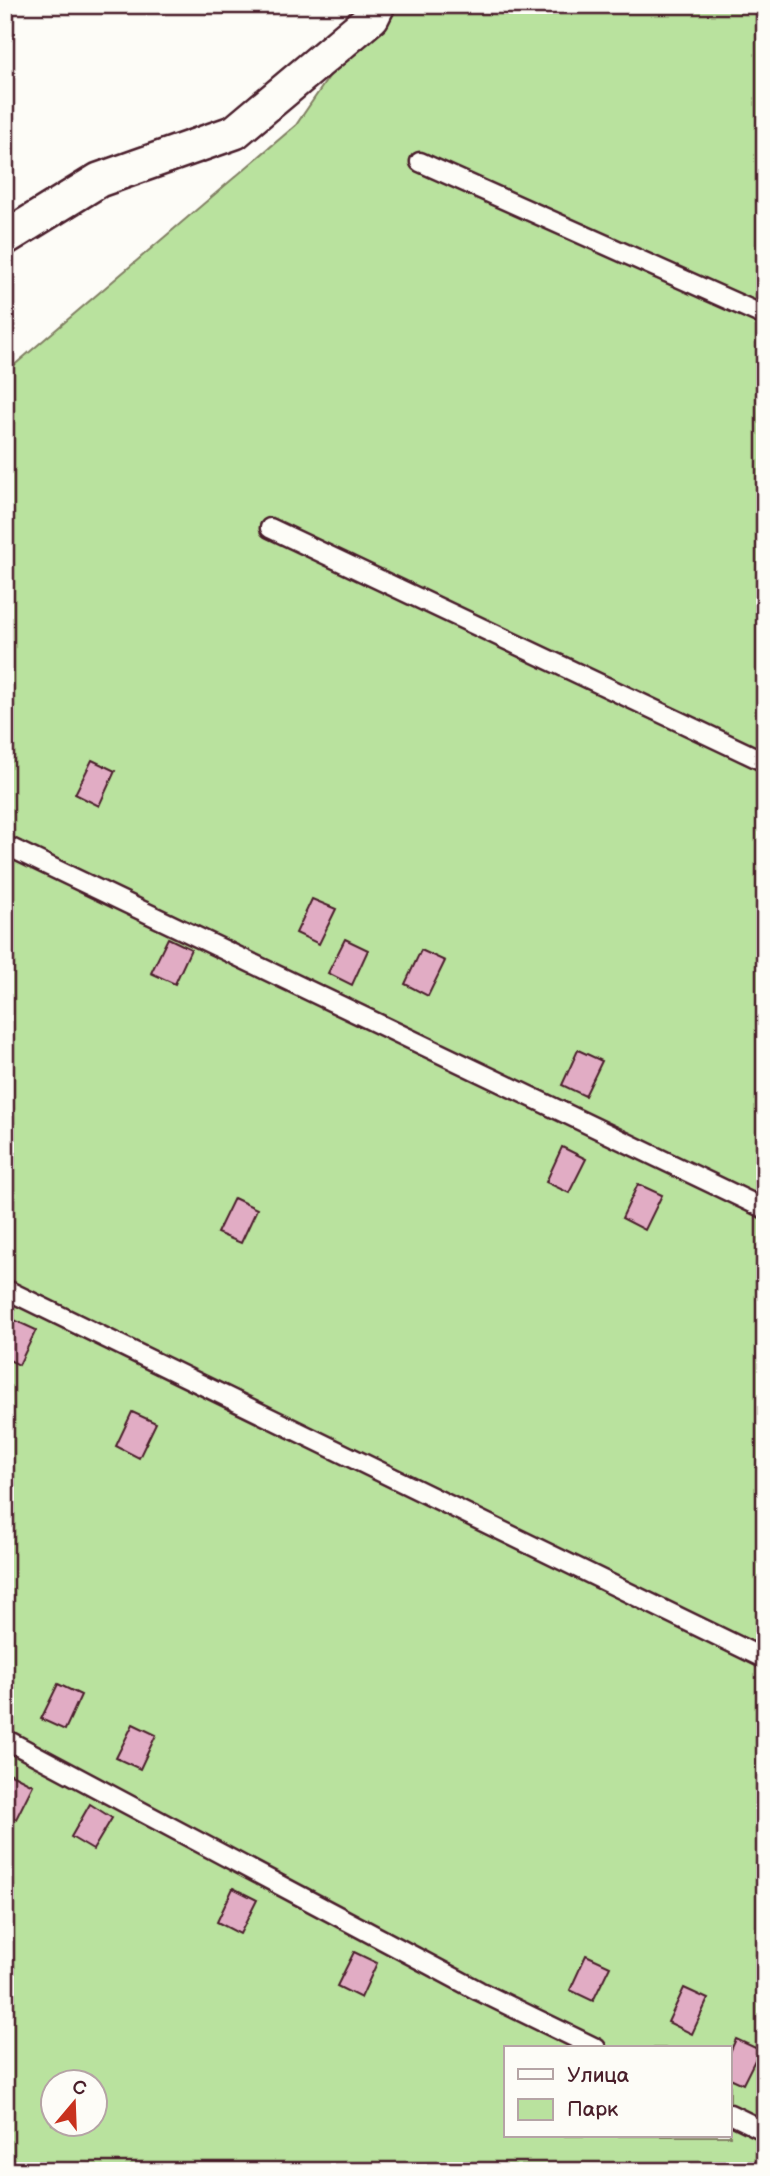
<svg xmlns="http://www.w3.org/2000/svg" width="770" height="2176" viewBox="0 0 770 2176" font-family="'Balsamiq Sans',sans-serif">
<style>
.green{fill:#b9e29e;stroke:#828064;stroke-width:2;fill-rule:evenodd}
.building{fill:#e1acc4;stroke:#4a1f2b;stroke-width:2}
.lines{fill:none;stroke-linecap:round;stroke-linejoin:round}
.service-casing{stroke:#4a1f2b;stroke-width:23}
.minor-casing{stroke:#4a1f2b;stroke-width:38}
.service{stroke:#fdfcf7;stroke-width:18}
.minor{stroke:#fdfcf7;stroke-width:33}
</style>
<rect width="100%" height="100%" fill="#fdfcf7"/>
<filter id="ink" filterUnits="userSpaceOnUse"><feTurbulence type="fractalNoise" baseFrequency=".0143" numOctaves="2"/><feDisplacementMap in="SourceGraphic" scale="14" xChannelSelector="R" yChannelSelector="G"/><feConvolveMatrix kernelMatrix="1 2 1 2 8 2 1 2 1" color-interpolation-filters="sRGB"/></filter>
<g filter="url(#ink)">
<!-- green -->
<path class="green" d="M378,5H765V2171H5V373L296,125ZM506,2048H730V2136H506ZM52,2082H94V2124H52Z"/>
<!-- building -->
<g class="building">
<path d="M92,760L115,771L99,806L75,794Z"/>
<path d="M312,899L336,909L319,944L296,933Z"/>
<path d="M168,938L191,949L175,984L151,973Z"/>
<path d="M345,939L368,950L352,985L328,973Z"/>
<path d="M421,950L445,961L428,996L405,984Z"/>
<path d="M578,1050L602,1061L585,1096L562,1085Z"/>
<path d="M562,1147L586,1159L569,1193L546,1182Z"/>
<path d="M638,1184L662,1195L645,1230L622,1218Z"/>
<path d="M234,1198L257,1209L241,1243L217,1233Z"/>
<path d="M12,1319L36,1330L19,1365L5,1358V1334Z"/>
<path d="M132,1412L156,1423L139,1458L116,1446Z"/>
<path d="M58,1684L81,1695L65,1730L41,1719Z"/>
<path d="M133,1724L156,1735L140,1769L116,1758Z"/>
<path d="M9,1773L33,1785L16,1819L5,1814V1781Z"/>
<path d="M90,1804L112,1818L93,1850L71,1837Z"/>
<path d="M233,1888L257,1900L240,1934L217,1922Z"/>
<path d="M354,1952L377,1963L361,1998L337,1986Z"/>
<path d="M586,1955L610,1966L593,2001L570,1990Z"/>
<path d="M684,1988L708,1999L692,2034L668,2022Z"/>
<path d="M736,2039L760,2050L743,2084L730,2078V2052Z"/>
</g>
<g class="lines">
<!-- service casing -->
<g class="service-casing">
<g id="service">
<path d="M420,162L765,316"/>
<path d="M270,528L765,762"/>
<path d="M5,845L765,1209"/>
<path d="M5,1289L765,1659"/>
<path d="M5,1739L479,1991L596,2048"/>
<path d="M730,2114L765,2131"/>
</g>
</g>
<!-- minor casing -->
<g class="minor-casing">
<path id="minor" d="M5,238L99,180L235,132L372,17L378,5"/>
</g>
<!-- service -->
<use href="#service" class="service"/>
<!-- minor -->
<use href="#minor" class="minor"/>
</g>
</g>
<!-- margin -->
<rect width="770" height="2176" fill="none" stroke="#fdfcf7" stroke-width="28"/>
<rect x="14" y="14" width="742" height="2148" fill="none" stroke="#4a1f2b" stroke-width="2.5" filter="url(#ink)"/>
<!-- legend -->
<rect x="504" y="2046" width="228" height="91" fill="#fdfcf7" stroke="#b5a4a5" stroke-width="2"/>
<rect x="518" y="2069" width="35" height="10" fill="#fdfcf7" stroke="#b5a4a5" stroke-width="2"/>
<text x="567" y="2082" font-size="21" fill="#4a1f2b">Улица</text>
<rect x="518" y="2099" width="35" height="21" fill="#b9e29e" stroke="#b5a4a5" stroke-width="2"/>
<text x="567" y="2116" font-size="21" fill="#4a1f2b">Парк</text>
<!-- north arrow -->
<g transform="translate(74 2103) rotate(19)"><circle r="33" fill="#fdfcf7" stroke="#b5a4a5" stroke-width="2"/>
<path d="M0-5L12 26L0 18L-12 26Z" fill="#c8321e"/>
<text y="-10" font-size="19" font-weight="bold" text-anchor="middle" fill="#4a1f2b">С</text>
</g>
</svg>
